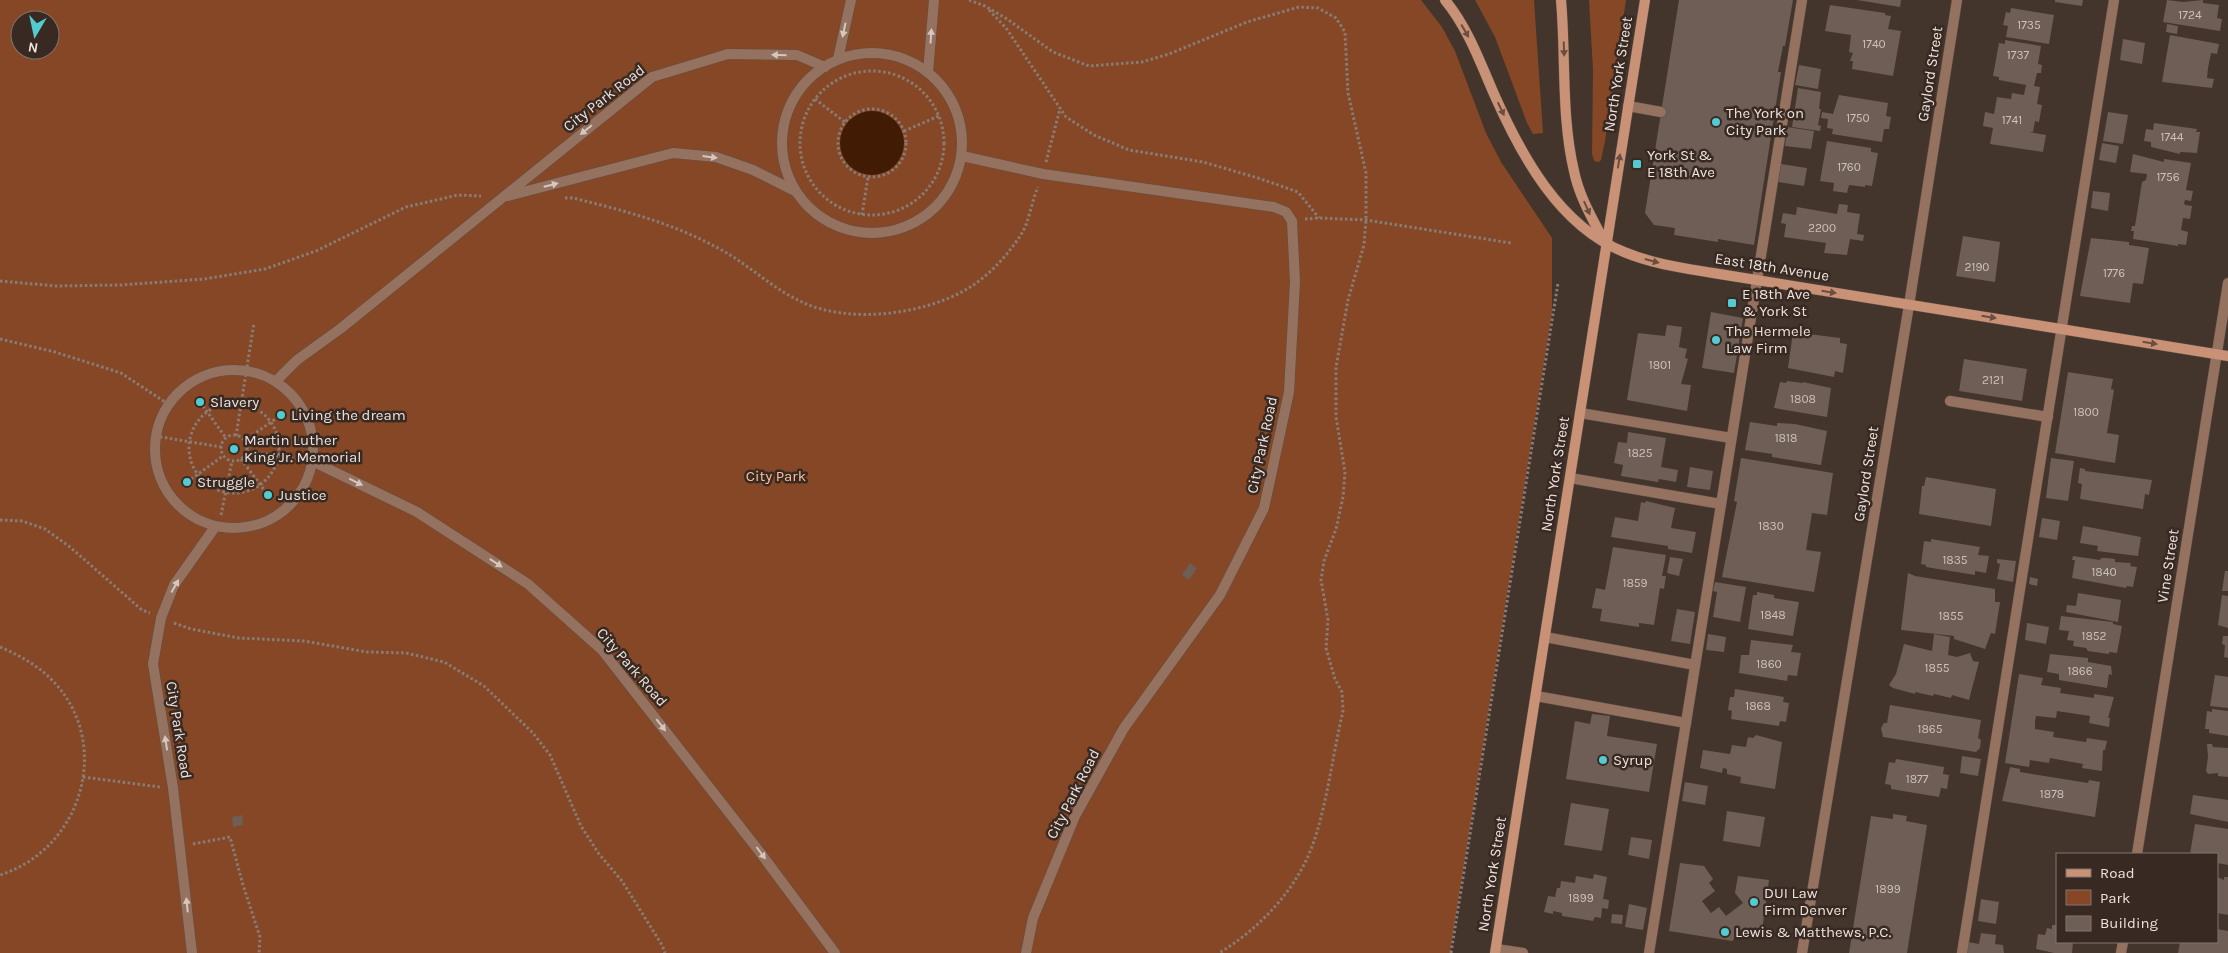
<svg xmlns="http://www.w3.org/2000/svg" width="2228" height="953" viewBox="0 0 2228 953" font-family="Karla,sans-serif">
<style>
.green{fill:#854725;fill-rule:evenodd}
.water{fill:#411b03}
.building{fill:#6e5e56}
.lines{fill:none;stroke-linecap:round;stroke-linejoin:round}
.service-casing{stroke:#5e5048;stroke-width:11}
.minor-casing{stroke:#5e5048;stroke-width:11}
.secondary-casing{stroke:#5e5048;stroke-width:11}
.path{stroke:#897c75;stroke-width:3;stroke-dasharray:2.5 2.5;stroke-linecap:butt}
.service{stroke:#957260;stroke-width:10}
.minor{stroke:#957260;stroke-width:10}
.secondary{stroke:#c99276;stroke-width:10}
.oneway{fill:#d6c6be}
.oneway2{fill:#6b4e3f}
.poi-dot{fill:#52ccd1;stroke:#382a22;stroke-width:2}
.labels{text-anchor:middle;stroke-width:5;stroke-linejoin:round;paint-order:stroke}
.number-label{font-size:12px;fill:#ccc1bb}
.street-label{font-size:15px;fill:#ece2dd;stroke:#382a22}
.poi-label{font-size:15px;fill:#ece2dd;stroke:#382a22;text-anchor:start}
.park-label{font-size:15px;fill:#febe9d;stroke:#382a22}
</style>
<rect width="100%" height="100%" fill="#43342c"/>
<!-- green -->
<g class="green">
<path d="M0,0H1421L1442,27L1455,51L1486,133L1501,162L1552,238V312L1450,953H0ZM20,20H50V50H20Z"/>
<path d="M1475,0H1534L1543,133L1533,134L1527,123L1495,37Z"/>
<path d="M1589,0H1626L1605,141L1601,160L1599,162L1594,161L1592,154L1593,70Z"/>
</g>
<!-- water -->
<circle class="water" cx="872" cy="143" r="32"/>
<!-- building -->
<g class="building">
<path d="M1679,0H1793L1785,46H1783L1778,72H1781L1754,245L1718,239V242L1674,235L1675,228L1654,225L1645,213Z"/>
<path d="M1857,0H1901L1900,7Z"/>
<path d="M2055,0H2083L2082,6L2055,2Z"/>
<path d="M2167,0L2183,2L2203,0V3L2219,5L2217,18L2222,19L2220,31L2163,22Z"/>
<path d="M1830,5L1885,13V15L1891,16L1888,29L1901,31L1893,76L1852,69L1853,61H1850L1853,53L1849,52L1851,35L1825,31Z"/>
<path d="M2011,8L2054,15L2049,44L2006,37L2008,26L2003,25L2006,12L2010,13Z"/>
<path d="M2167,24L2178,26L2177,34L2166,32Z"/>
<path d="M2170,35L2219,44L2217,54L2211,53L2208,68L2207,78L2214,79L2212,88L2162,82Z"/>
<path d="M2123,39L2145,43L2142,64L2120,60Z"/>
<path d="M2005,40L2041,46L2038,64L2042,65L2041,73H2037L2034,86L2040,87L2037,104L2042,105L2039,122L2035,121L2033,132H2029L2046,135L2043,152L1990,144L1993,128L1983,126L1985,112L1994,114L1997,97L2011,99L2012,93L2024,95L2026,85L1999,80V77L1993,76L1999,43L2005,44Z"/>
<path d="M1799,65L1821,69L1818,89L1795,85Z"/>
<path d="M1798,88L1821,92L1819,109H1821L1818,125L1821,126L1820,131L1792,127Z"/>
<path d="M1839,95L1888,103L1886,116L1891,117L1889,129H1884L1882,142L1832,134L1833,129L1827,128L1828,119L1821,118L1822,112L1833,114Z"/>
<path d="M2108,112L2128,115L2123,144L2103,141Z"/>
<path d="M2154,123L2197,129L2196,132H2200L2197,153L2180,152V154L2151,147V142L2144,141L2146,129L2153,130Z"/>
<path d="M1787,127L1814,131L1811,149L1785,146Z"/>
<path d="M1827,141L1871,148V152L1878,153L1872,186L1865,185V187L1849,185L1847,193L1833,191L1834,183L1820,181Z"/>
<path d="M2102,143L2119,146L2116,163L2099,160Z"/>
<path d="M2133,154L2164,162V159L2191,163L2186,190L2193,191L2191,201L2185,200L2184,203L2185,205L2192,206L2190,219L2183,218L2181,230L2188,232L2186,245L2178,244V246L2133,239L2134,231H2131L2132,226H2135L2142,182L2146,180L2147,174L2130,172Z"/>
<path d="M1781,164L1807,168L1804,186L1778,182Z"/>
<path d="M2093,191L2110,193L2108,211L2091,208Z"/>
<path d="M1839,204L1848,205L1847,212L1860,214L1857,234L1864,235L1863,241L1850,239L1847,255L1824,253L1826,243L1784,237L1786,224L1781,223L1783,213L1796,215L1797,207L1837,214Z"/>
<path d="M1963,236L2000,242L1995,282L1956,276Z"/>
<path d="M2091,238L2129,242V245L2149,248L2143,284L2133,283L2130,303L2080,296Z"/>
<path d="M1711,312L1743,318L1734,373L1702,368Z"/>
<path d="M1667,325L1682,327L1679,347L1687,349L1685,358L1688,359L1681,384L1691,385L1687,411L1627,400L1638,333L1665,336Z"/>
<path d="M1793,332L1840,338V343L1847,344L1843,373L1835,371L1834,377L1788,368Z"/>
<path d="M1964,359L2027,369L2022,401L1959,391Z"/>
<path d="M2068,372L2113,379L2111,389L2114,390L2107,433L2119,435L2115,463L2055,453Z"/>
<path d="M1787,381L1803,383V382L1831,388L1827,417L1774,408L1780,382L1786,383Z"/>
<path d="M1750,422L1777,426V423L1795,424L1827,431L1821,465L1772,457V454L1745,450Z"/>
<path d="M1628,432L1666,438L1661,467L1678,470L1676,482L1659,479L1658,482L1621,476L1623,465L1614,463L1618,442L1627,443Z"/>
<path d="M1741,458L1833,473L1827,515L1812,513L1806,550L1821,552L1814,592L1722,577L1737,502L1734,501Z"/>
<path d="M2051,458L2074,461L2068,501L2046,498Z"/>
<path d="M1690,467L1713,471L1710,490L1687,487Z"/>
<path d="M2080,468L2085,469V471L2152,480L2149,495L2145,494L2143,509L2080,499L2082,484L2078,483Z"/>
<path d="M1926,477L1996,489L1991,526L1919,514L1922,486H1924Z"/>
<path d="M1646,501L1675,508L1671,528L1696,532L1692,553L1668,549V546L1611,537L1615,517L1638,521L1641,502L1645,503Z"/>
<path d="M2042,518L2060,521L2057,540L2039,537Z"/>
<path d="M2083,526L2141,537L2138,556L2097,551L2098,546L2080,543Z"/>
<path d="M1931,539L1980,547L1978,555L1989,556L1986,573L1975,571V575L1926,567V565L1921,564L1924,541L1931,542Z"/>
<path d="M1613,547L1666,555L1662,576H1666L1664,589L1660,588L1654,625L1639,623V627L1600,621L1602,609L1592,608L1596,588L1605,590Z"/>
<path d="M2073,556L2100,560L2101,558H2107L2115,559V562L2131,563L2130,566L2137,567L2133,587L2127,586L2126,588L2072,578L2075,560H2072Z"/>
<path d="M1670,557L1683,559L1679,576L1667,573Z"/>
<path d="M1997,559L2016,561L2013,582L1997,579L2000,564L1997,563Z"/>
<path d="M1190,563L1197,568L1189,580L1182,575Z"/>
<path d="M2225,571H2228V591H2222Z"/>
<path d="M1908,573L1915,576L1995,589V602H2000L1995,634L1991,633L1985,649L1954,639V636L1901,630Z"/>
<path d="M2030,577L2038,579L2037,586L2029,584Z"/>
<path d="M1715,582L1746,587L1740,622L1713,617L1717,592L1713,591Z"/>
<path d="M1757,592L1774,595V598L1799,602L1793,636L1748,629L1753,595H1757Z"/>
<path d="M2078,593L2121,600L2118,622L2066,612L2067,605L2076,606Z"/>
<path d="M2222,595L2228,596V628L2218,625Z"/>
<path d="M1677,609L1695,612L1690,644L1671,641Z"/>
<path d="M2061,616L2113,622V624L2122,626L2117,653L2109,652V654L2088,651L2086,648L2073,646L2074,641L2067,640L2069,631L2059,630Z"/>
<path d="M2027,623L2049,627L2046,644L2025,640Z"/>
<path d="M1708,634L1726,637L1724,652L1706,650Z"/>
<path d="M1934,634L1950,637L1948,655L1957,657L1970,653L1973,661L1979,662L1969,700L1952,695L1951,698L1934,694L1933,696L1915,692V694L1893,688L1889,685L1896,674L1904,644L1932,651Z"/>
<path d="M2223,636H2228V658L2224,657L2225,645L2222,644Z"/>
<path d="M1751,640L1793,645L1791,652L1801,653L1797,676L1788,675L1787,681L1739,673L1741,655H1749Z"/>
<path d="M2050,654L2088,658V662L2111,666L2112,675L2109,674L2107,688L2059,680V674L2047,672Z"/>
<path d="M2019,674L2043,678L2041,685L2061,688L2060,693L2094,698V694L2114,697L2108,718H2110L2109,727L2089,723L2090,716L2057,711L2056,718L2036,716L2035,722V729L2054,732L2053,737L2086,742L2087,738L2107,741L2105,750H2103L2102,771L2082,768L2083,764L2050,758L2049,763L2030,760L2029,767L2005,763Z"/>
<path d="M2215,675L2228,677V708L2210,706Z"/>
<path d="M1735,689L1784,697L1783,702L1789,703L1786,722L1780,721L1779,726L1731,719L1732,711L1728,710L1730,697H1734Z"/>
<path d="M1890,705L1981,720L1978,738L1981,740L1980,748L1976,752L1883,737L1881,728L1884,723H1887Z"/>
<path d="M2212,709L2228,711V736L2209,733V729H2205L2207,711L2212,712Z"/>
<path d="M1592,714L1610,716L1607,736L1657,744L1649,792L1566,779L1575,721L1590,724Z"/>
<path d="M1756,735L1782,742L1775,789L1740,783L1741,777L1727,774V769L1723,768L1722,773L1700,768L1703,750L1730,754L1732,745L1746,747L1748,737L1753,738Z"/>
<path d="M2207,744H2212L2213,747L2228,748V777L2218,776V773L2208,774L2206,771L2208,757Z"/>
<path d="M1962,756L1981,759L1978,776L1960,773Z"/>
<path d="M1896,759L1944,767L1943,774L1949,775L1947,789L1941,788L1939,797L1891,789V785L1885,784L1889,762L1895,763Z"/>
<path d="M2010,767L2020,769V772L2088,783L2089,780L2100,782L2095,817L2002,801Z"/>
<path d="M1685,782L1708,786L1705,805L1682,801Z"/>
<path d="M2193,795L2228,800V822L2190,814Z"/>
<path d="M1571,803L1609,809L1602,851L1564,845Z"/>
<path d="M1727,811L1765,817L1760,847L1723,841Z"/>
<path d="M1893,814L1907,816L1906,821L1927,825L1907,953H1849L1871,816L1893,819Z"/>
<path d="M242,815L243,825L233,827L232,817Z"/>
<path d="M2195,824L2228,829V865L2217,863V854H2190Z"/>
<path d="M1631,837L1652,840L1649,859L1628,855Z"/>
<path d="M1680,863L1704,866L1713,879L1709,883L1715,891L1702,901L1711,913L1719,907L1726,916L1743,903L1735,893L1738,876L1769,880L1762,931L1759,930V933L1735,929L1734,939L1732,941L1669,931Z"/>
<path d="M1594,874L1607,877L1603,899L1609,900L1608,909L1602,908L1601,918L1595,917L1593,921L1562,916V913L1553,911V914L1544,912L1548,896L1555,897L1557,888H1560L1561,881L1575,883L1576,876L1593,879Z"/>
<path d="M2217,877L2224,880V877H2228V915L2217,913Z"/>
<path d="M1981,899L1999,902L1996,924L1978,921Z"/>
<path d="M1629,904L1647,908L1643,930L1625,927Z"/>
<path d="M1612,914L1623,915L1622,924L1611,923Z"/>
<path d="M2052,925H2057V942H2073L2072,953H2054L2036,949L2038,934L2045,935L2047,928L2052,929Z"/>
<path d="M2217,929L2228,931V953H2178L2180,942H2217Z"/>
<path d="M1981,933L1996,935L1995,944L2003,945L2004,953H1967L1968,942L1979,944Z"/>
</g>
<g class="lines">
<!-- service casing -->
<g class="service-casing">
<g id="service">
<circle cx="872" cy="143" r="90"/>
<path d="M838,59L851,0"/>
<path d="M928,72L934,0"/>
<path d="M1628,106L1661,112"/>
<path d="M962,156L1043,174L1274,207L1286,212L1292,221L1295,282L1289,392L1264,508L1220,595L1124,728L1075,816L1033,918L1026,953"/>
<path d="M508,196L673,153L716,157L753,170L795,191"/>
<circle cx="234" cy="449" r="79"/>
<path d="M276,381L297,360L340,329L652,77L728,54L797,55L825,67"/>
<path d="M1950,401L2048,417"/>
<path d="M1580,413L1731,438"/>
<path d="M312,461L417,512L528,584L602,650L759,851L835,953"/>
<path d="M1570,478L1721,504"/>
<path d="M1545,637L1695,665"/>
<path d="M1536,696L1686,723"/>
<path d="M192,953L173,788L153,664L161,618L174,585L215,527"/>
<path d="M1649,953L1802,0"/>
<path d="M1962,953L2114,0"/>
</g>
</g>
<!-- minor casing -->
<g class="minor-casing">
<g id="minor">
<path d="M2137,854L2228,283"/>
<path d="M1496,949L1523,953"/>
<path d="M1802,953L1909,305L1957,0"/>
<path d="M2121,953L2123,942"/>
</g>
</g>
<!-- secondary casing -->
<g class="secondary-casing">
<g id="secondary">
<path d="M1445,0C1468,28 1480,62 1494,94C1521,155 1559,226 1624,252C1653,264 1683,268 1713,273L2228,356"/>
<path d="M1561,0C1566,56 1561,116 1574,171C1579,196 1592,218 1604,241"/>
<path d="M1495,953L1645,0"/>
</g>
</g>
<!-- path -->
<g class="path">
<path d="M969,0L985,6L1007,19L1053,52L1089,66L1142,62L1169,54L1247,22L1299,7L1318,8L1336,18L1345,32L1348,93L1366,173V220L1364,245L1348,300L1336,367V417L1345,472L1343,497L1336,529L1324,561L1321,580L1328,620L1326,648L1335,679L1342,692L1343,711C1333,753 1328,798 1315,838C1300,886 1261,928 1219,953"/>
<path d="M989,10L1006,28L1066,117L1094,135L1129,150L1203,162L1258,178L1298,192L1319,218"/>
<circle cx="872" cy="143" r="72"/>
<path d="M815,99L846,123"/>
<circle cx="872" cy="143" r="34"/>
<path d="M904,131L939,116"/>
<path d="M1046,162L1060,109"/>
<path d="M565,198H573C622,210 672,223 716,247C746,262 771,288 802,302C848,324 923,315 967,289C989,276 1008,255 1022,233C1029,222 1032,200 1038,187"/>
<path d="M862,215L868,177"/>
<path d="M1305,219L1319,218L1366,220L1511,243"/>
<path d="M0,281L56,286L121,285L204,279L265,269L316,251L406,207L458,195L481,196"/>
<path d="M0,339L55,352L121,373L168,404"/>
<path d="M200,402L226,438"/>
<circle cx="234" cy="448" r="45"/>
<circle cx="234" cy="448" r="13"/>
<path d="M155,436L221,447"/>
<path d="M236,436L254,323"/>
<path d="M244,441L281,415"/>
<path d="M246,451L299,459"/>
<path d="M241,459L268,495"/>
<path d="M187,482L223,456"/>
<path d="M221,515L232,461"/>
<path d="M0,520L22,521L45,529L70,547L142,610L150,613"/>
<path d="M174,623L191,629L239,638L304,641L367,652L406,653L444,662L484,686L533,733L550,755L581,826L599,854L622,881L662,945L665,953"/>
<path d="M0,647C19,655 37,665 52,680C114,743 82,849 0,875"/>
<path d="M83,777L160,787"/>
<path d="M193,844L230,837L243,885L260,937L259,953"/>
<path d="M1451,953L1558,283"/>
</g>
<!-- service -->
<use href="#service" class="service"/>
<!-- minor -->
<use href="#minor" class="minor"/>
<!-- secondary -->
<use href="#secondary" class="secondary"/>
</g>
<!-- one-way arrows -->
<defs><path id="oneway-solid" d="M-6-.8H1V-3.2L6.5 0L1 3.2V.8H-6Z" transform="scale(1.25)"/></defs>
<g class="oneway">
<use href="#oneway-solid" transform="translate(844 30) rotate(102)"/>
<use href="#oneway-solid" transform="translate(931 36) rotate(-86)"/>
<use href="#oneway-solid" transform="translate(779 55) rotate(-179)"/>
<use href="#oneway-solid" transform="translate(586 130) rotate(141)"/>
<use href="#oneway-solid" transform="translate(710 157) rotate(7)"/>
<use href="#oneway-solid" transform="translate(551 185) rotate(-14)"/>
<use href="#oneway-solid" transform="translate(356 482) rotate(26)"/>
<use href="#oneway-solid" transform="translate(496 563) rotate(33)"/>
<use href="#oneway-solid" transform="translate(175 586) rotate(-61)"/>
<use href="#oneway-solid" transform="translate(661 725) rotate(52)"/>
<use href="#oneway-solid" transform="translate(166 743) rotate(-99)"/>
<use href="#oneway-solid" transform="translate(761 853) rotate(53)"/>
<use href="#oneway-solid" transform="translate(187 905) rotate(-96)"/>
</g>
<g class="oneway2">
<use href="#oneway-solid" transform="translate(1465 31) rotate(60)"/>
<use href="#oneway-solid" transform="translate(1564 49) rotate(88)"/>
<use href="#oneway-solid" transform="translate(1501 109) rotate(65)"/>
<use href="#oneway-solid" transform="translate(1619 161) rotate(-81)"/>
<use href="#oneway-solid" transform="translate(1587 208) rotate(66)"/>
<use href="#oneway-solid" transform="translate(1652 261) rotate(15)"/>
<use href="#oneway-solid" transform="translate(1829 292) rotate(9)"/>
<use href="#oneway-solid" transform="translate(1989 317) rotate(9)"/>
<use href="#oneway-solid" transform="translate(2150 343) rotate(9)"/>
</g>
<!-- markers -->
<g class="poi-dot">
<circle cx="1716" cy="122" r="5"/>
<rect x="1632" y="159" width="10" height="10" rx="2.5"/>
<rect x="1727" y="298" width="10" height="10" rx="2.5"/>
<circle cx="1716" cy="340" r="5"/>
<circle cx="200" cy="402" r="5"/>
<circle cx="281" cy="415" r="5"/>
<circle cx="234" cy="449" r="5"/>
<circle cx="187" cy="482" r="5"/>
<circle cx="268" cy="495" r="5"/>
<circle cx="1603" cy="760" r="5"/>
<circle cx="1754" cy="902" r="5"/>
<circle cx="1725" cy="932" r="5"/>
</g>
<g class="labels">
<!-- number labels -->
<g class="number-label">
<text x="2190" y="19">1724</text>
<text x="2029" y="29">1735</text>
<text x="1874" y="48">1740</text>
<text x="2018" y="59">1737</text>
<text x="1858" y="122">1750</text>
<text x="2012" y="124">1741</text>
<text x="2172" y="141">1744</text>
<text x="1849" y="171">1760</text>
<text x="2168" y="181">1756</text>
<text x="1822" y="232">2200</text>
<text x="1977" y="271">2190</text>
<text x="2114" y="277">1776</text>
<text x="1660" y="369">1801</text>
<text x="1993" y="384">2121</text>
<text x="1803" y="403">1808</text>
<text x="2086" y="416">1800</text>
<text x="1786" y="442">1818</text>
<text x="1640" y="457">1825</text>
<text x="1771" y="530">1830</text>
<text x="1955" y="564">1835</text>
<text x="2104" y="576">1840</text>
<text x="1635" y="587">1859</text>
<text x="1773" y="619">1848</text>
<text x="1951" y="620">1855</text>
<text x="2094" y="640">1852</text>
<text x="1769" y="668">1860</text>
<text x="1937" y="672">1855</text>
<text x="2080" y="675">1866</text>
<text x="1758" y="710">1868</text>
<text x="1930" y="733">1865</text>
<text x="1917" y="783">1877</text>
<text x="2052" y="798">1878</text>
<text x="1888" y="893">1899</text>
<text x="1581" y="902">1899</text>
</g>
<!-- street labels -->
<g class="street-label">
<text transform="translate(1618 74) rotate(-81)" y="5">North York Street</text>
<text transform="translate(1930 74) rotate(-81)" y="5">Gaylord Street</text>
<text transform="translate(604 98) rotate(-38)" y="5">City Park Road</text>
<text transform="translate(1772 267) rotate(9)" y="5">East 18th Avenue</text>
<text transform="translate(1262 445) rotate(-78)" y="5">City Park Road</text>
<text transform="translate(1555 474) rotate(-81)" y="5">North York Street</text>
<text transform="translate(1866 474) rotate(-81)" y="5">Gaylord Street</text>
<text transform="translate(2168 566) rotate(-81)" y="5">Vine Street</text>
<text transform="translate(632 667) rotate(49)" y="5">City Park Road</text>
<text transform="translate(179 730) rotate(81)" y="5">City Park Road</text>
<text transform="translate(1073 794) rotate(-63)" y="5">City Park Road</text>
<text transform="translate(1492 874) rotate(-81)" y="5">North York Street</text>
</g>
<!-- poi labels -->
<g class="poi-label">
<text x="1726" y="118">The York on<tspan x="1726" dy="17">City Park</tspan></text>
<text x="1647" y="160">York St &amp;<tspan x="1647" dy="17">E 18th Ave</tspan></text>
<text x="1742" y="299">E 18th Ave<tspan x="1742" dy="17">&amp; York St</tspan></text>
<text x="1726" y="336">The Hermele<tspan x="1726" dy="17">Law Firm</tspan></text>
<text x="210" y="407">Slavery</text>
<text x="291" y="420">Living the dream</text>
<text x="244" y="445">Martin Luther<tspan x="244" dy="17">King Jr. Memorial</tspan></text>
<text x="197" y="487">Struggle</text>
<text x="278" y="500">Justice</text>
<text x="1613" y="765">Syrup</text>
<text x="1764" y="898">DUI Law<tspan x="1764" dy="17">Firm Denver</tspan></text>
<text x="1735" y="937">Lewis &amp; Matthews, P.C.</text>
</g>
<!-- park labels -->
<g class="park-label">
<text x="776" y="481">City Park</text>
</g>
</g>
<!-- legend -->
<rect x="2056" y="853" width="162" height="90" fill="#382a22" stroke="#80746d"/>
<rect x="2066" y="869" width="25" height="8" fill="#c99276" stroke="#80746d"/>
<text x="2100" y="878" font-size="15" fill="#ece2dd">Road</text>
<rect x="2066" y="890" width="25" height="15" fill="#854725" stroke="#80746d"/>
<text x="2100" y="903" font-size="15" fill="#ece2dd">Park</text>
<rect x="2066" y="916" width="25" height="15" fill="#6e5e56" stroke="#80746d"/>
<text x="2100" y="928" font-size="15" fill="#ece2dd">Building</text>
<!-- north arrow -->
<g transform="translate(35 35) rotate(189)"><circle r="24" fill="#382a22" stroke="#80746d"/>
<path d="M0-4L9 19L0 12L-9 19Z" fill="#52ccd1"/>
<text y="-8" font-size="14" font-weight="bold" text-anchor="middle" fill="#ece2dd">N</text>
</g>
</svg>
